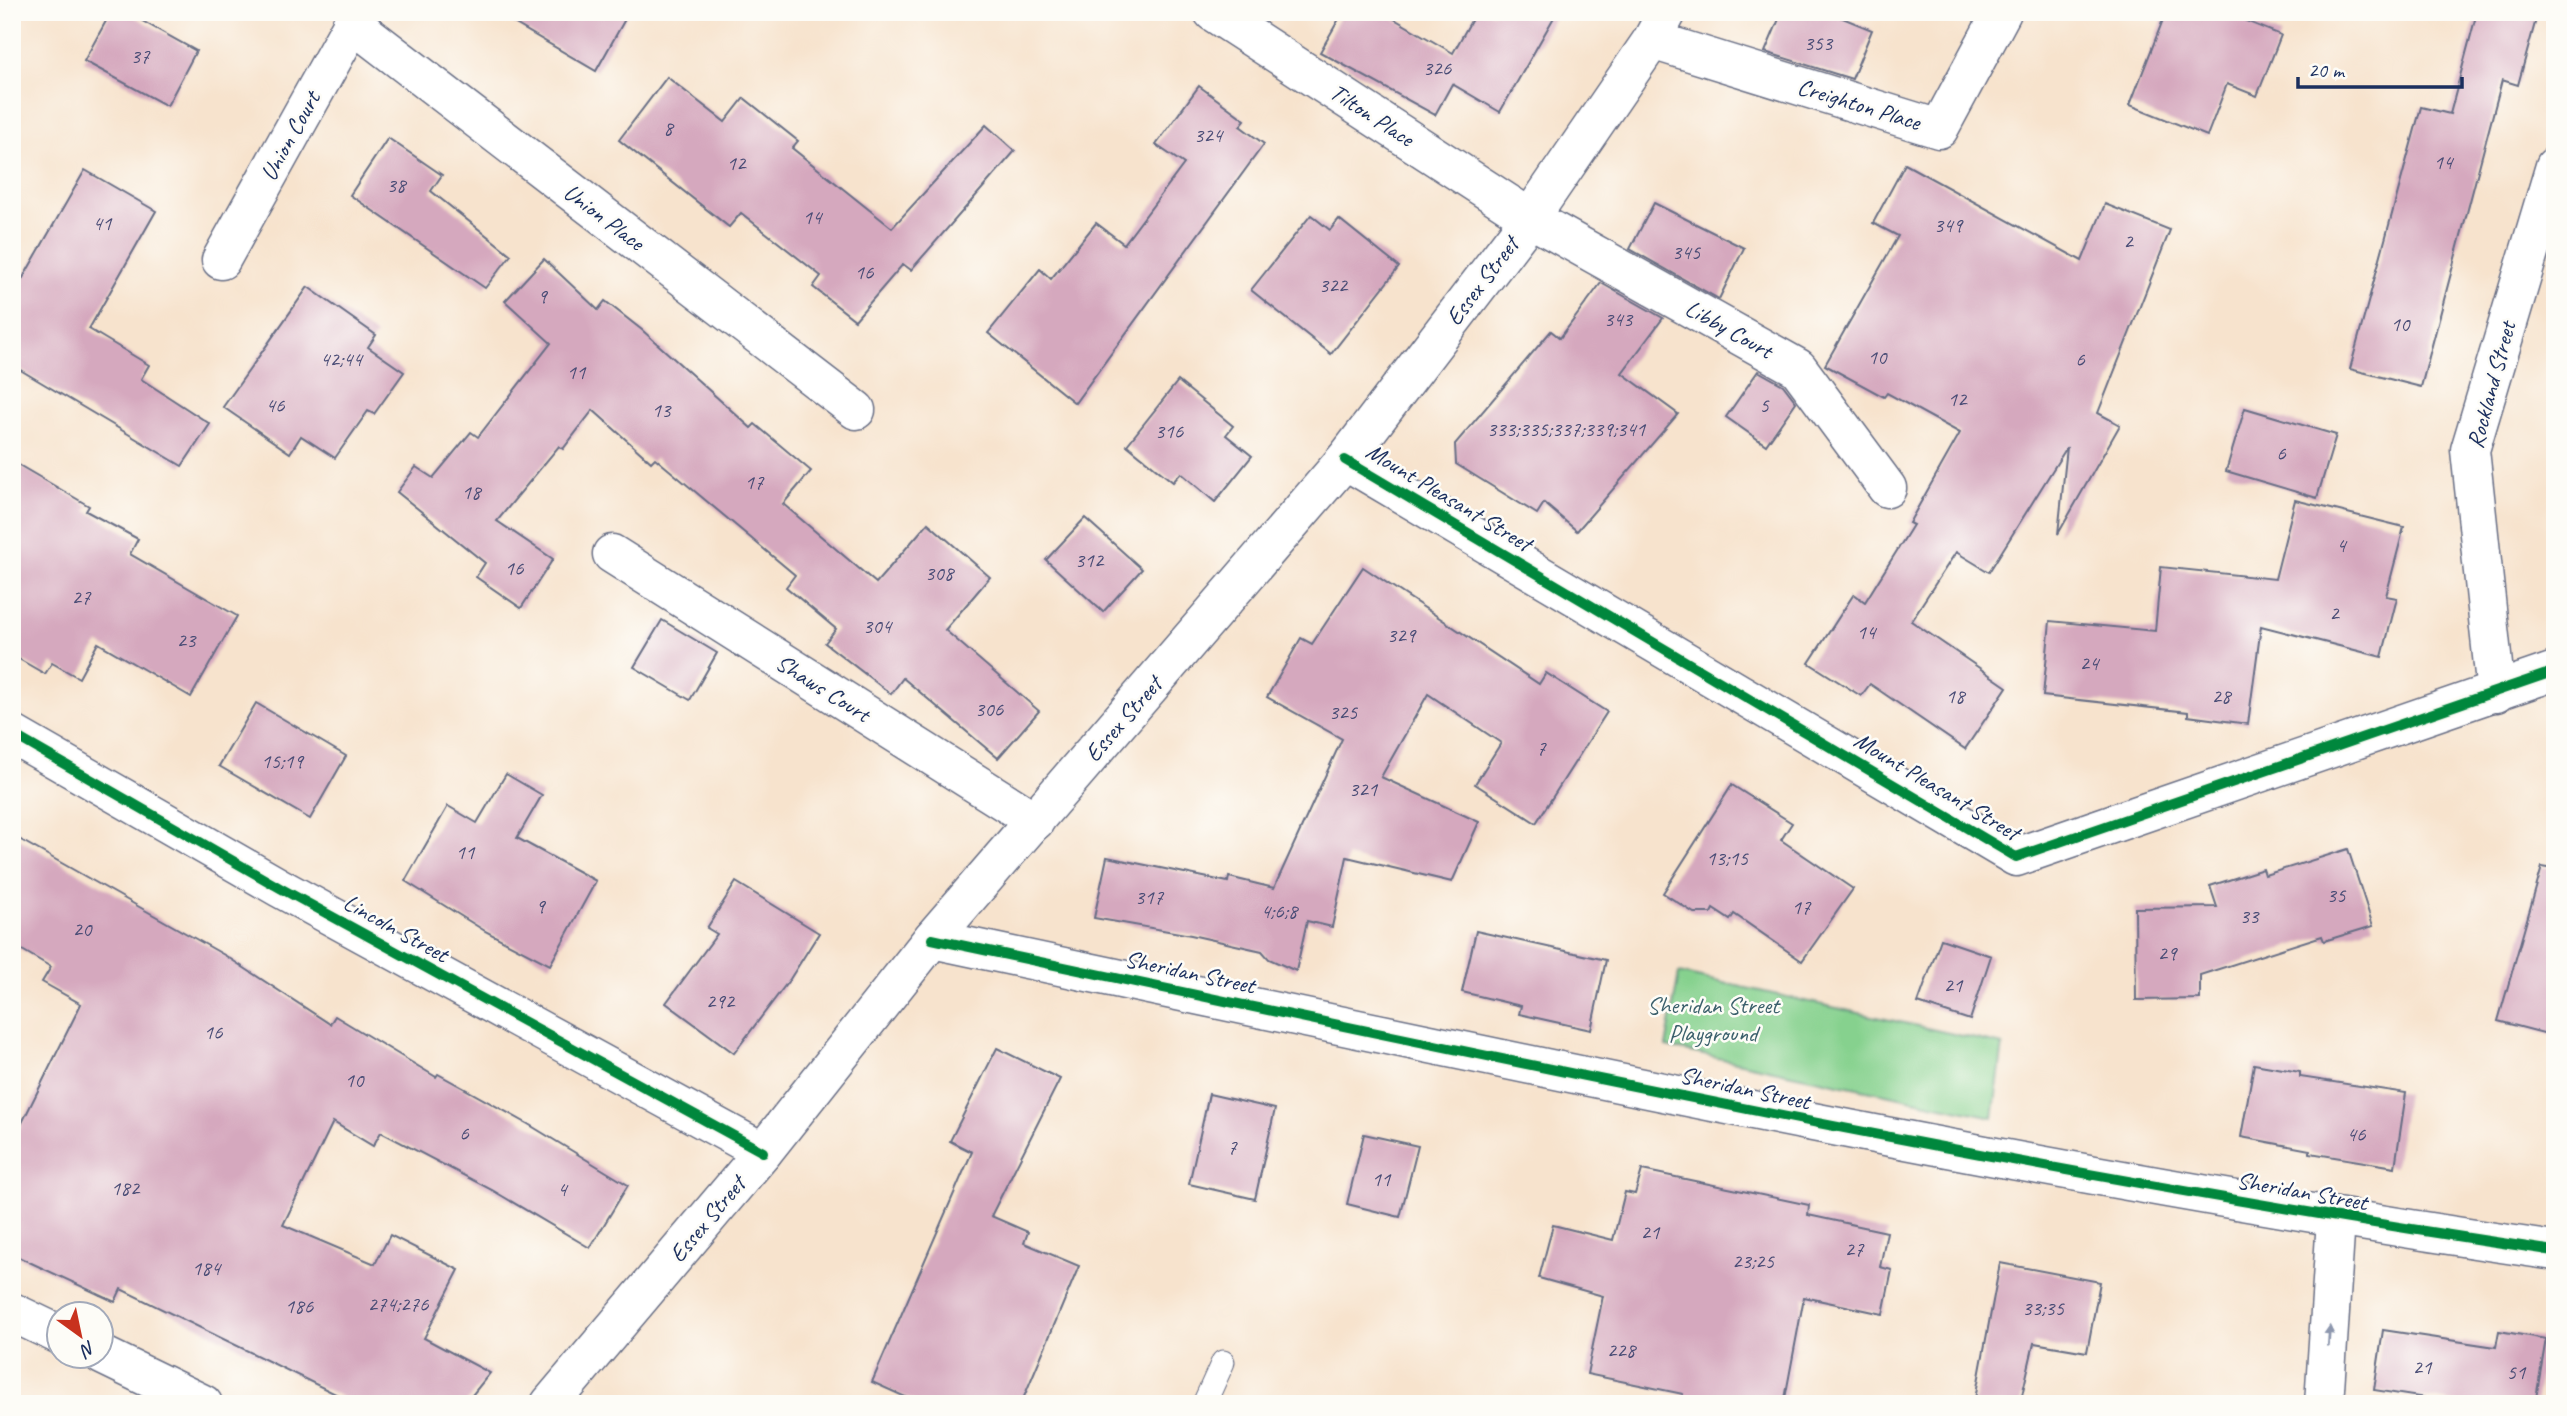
<svg xmlns="http://www.w3.org/2000/svg" width="2567" height="1416" viewBox="0 0 2567 1416" font-family="Caveat,sans-serif">
<style>
.green{fill:#86d18e;stroke:#508076;stroke-width:2}
.building{fill:#d5a8be}
.lines{fill:none;stroke-linecap:round;stroke-linejoin:round}
.service-casing{stroke:#686e85;stroke-width:25}
.minor-casing{stroke:#686e85;stroke-width:41}
.secondary-casing{stroke:#686e85;stroke-width:41}
.primary-casing{stroke:#686e85;stroke-width:41}
.service{stroke:#fff;stroke-width:23}
.minor{stroke:#fff;stroke-width:38}
.secondary{stroke:#fff;stroke-width:38}
.primary{stroke:#fff;stroke-width:38}
.cycleway-casing{stroke:#fdfcf7;stroke-width:15}
.cycleway{stroke:#00873e;stroke-width:10}
.oneway{fill:#8d97ae}
.labels{text-anchor:middle;stroke-width:5;stroke-linejoin:round;paint-order:stroke}
.number-label{font-size:21px;fill:#4a4d76}
.street-label{font-size:24px;fill:#1b2f5e;stroke:#fdfcf7}
.park-label{font-size:24px;fill:#3b606c;stroke:#fdfcf7}
</style>
<rect width="100%" height="100%" fill="#fdfcf7"/>
<filter id="ink" filterUnits="userSpaceOnUse"><feTurbulence type="fractalNoise" baseFrequency=".0143" numOctaves="2"/><feDisplacementMap in="SourceGraphic" scale="14" xChannelSelector="R" yChannelSelector="G"/><feConvolveMatrix kernelMatrix="1 2 1 2 8 2 1 2 1" color-interpolation-filters="sRGB"/></filter>
<filter id="wash" filterUnits="userSpaceOnUse"><feTurbulence type="fractalNoise" baseFrequency=".00686" numOctaves="4" result="noise"/><feDisplacementMap in="SourceGraphic" scale="28" xChannelSelector="R" yChannelSelector="G"/><feGaussianBlur stdDeviation="1.57" result="paint"/><feColorMatrix in="noise" values="0 0 0 0 0 0 0 0 0 0 0 0 0 0 0 0 0 1.4 0 .05"/><feComposite in="paint" operator="in"/></filter>
<g filter="url(#wash)">
<rect width="100%" height="100%" fill="#f7e3cd"/>
<!-- green -->
<path class="green" d="M1679,973L2003,1045L1993,1117L1666,1047Z"/>
<g id="blocks">
<!-- building -->
<g class="building">
<path d="M111,12H126L196,51L167,106L84,61Z"/>
<path d="M495,12H629L596,71Z"/>
<path d="M1343,12H1382L1453,53L1476,12H1557L1500,112L1452,84L1435,115L1320,52Z"/>
<path d="M1782,12H1828L1872,30L1852,79L1765,52Z"/>
<path d="M2166,12H2224L2281,35L2257,96L2227,84L2207,136L2130,105Z"/>
<path d="M2477,12H2538L2518,85L2502,80L2421,387L2350,369L2421,107L2450,114Z"/>
<path d="M667,77L725,122L744,98L798,141L792,148L892,228L986,125L1015,151L911,270L903,264L855,320L813,287L821,276L741,213L729,227L619,140Z"/>
<path d="M1199,86L1245,120L1240,126L1264,144L1075,403L988,333L1040,269L1051,279L1096,223L1124,244L1184,164L1156,145Z"/>
<path d="M388,138L442,175L431,191L511,255L485,288L350,195Z"/>
<path d="M1905,164L2082,261L2105,204L2170,230L2098,413L2120,425L2058,534L2067,447L1989,572L1956,552L1911,621L2007,687L1965,749L1870,684L1861,696L1809,663L1854,594L1865,602L1913,525L1909,523L1960,433L1887,393L1884,397L1825,365L1898,236L1873,223Z"/>
<path d="M85,170L156,211L89,329L149,365L141,379L210,424L182,466L12,365V297Z"/>
<path d="M1654,203L1744,248L1719,299L1630,249Z"/>
<path d="M1311,215L1330,230L1339,219L1399,267L1331,354L1251,290Z"/>
<path d="M544,259L598,310L605,301L642,330L751,428L755,424L811,471L783,504L876,583L928,523L990,577L945,630L1039,711L998,758L903,678L891,694L825,643L836,629L786,587L795,575L655,458L651,462L593,410L563,449L559,446L497,521L553,559L521,608L476,577L485,563L397,492L416,467L433,478L471,432L478,437L551,343L505,301Z"/>
<path d="M1601,283L1663,318L1622,373L1678,414L1577,531L1544,503L1537,514L1456,464L1455,444L1551,331L1560,338Z"/>
<path d="M308,287L376,335L368,347L404,372L374,414L368,411L335,458L301,436L290,453L223,407Z"/>
<path d="M1758,371L1783,385L1796,402L1766,445L1726,417Z"/>
<path d="M1178,381L1233,426L1226,435L1252,456L1215,502L1181,473L1173,482L1127,445Z"/>
<path d="M2245,408L2336,435L2317,498L2226,471Z"/>
<path d="M12,461L89,506L86,511L138,539L130,554L237,616L191,697L98,643L79,678L52,663L45,674L12,655Z"/>
<path d="M2295,500L2404,527L2386,596L2397,598L2382,657L2261,626L2248,724L2188,716V712L2043,696L2050,621L2155,631L2161,567L2275,579Z"/>
<path d="M1085,518L1142,569L1103,612L1046,560Z"/>
<path d="M1363,567L1539,684L1546,673L1607,712L1536,823L1475,784L1501,743L1428,694L1381,777L1479,822L1452,882L1347,857L1332,927L1307,921L1296,971L1269,959L1262,951L1191,935L1094,918L1107,857L1228,882L1229,877L1274,888L1342,739L1267,697L1301,638L1312,644Z"/>
<path d="M662,620L717,653L690,700L634,667Z"/>
<path d="M256,703L346,756L310,819L219,766Z"/>
<path d="M506,774L542,795L517,838L596,881L550,965L485,931L405,881L448,806L477,823Z"/>
<path d="M1732,785L1792,823L1781,840L1853,889L1802,961L1734,914L1730,920L1713,909L1711,913H1694L1663,893Z"/>
<path d="M12,835L226,956L330,1024L335,1016L436,1077L438,1074L528,1124L628,1185L590,1248L492,1190L381,1132L373,1146L333,1122L283,1225L375,1264L390,1235L459,1270L424,1338L490,1373L465,1404H356L121,1289L115,1302L12,1254V1143L81,1004L42,982L51,967L12,944Z"/>
<path d="M2348,849L2373,926L2324,941L2322,936L2200,975V999L2136,1000L2135,908L2217,907L2210,886L2263,869L2265,875Z"/>
<path d="M2542,867L2555,869V1036L2498,1021Z"/>
<path d="M736,882L819,933L790,979L734,1053L666,1003L717,934L707,928Z"/>
<path d="M1476,931L1606,960L1591,1030L1519,1014L1521,1006L1462,992Z"/>
<path d="M1941,939L1991,956L1970,1020L1918,1003Z"/>
<path d="M997,1048L1060,1079L991,1216L1028,1232L1024,1243L1079,1266L1021,1404H921L872,1382L972,1152L950,1141Z"/>
<path d="M2254,1064L2300,1072V1077L2406,1093L2395,1167L2310,1153V1150L2241,1137Z"/>
<path d="M1209,1094L1275,1109L1255,1199L1189,1184Z"/>
<path d="M1364,1134L1418,1146L1400,1217L1347,1204Z"/>
<path d="M1642,1170L1809,1205L1808,1215L1887,1232L1880,1267L1892,1270L1883,1314L1804,1297L1784,1404H1681L1683,1394L1587,1374L1603,1296L1539,1278L1553,1225L1613,1240L1625,1192L1635,1194Z"/>
<path d="M2000,1263L2100,1282L2087,1352L2034,1343L2020,1404H1974Z"/>
<path d="M2383,1330L2496,1347L2499,1331L2546,1339L2535,1404H2464L2374,1390Z"/>
</g>
</g>
</g>
<g filter="url(#ink)">
<use href="#blocks" fill-opacity="0" stroke="#686e85" stroke-width="2"/>
<g class="lines">
<!-- service casing -->
<g class="service-casing">
<path id="service" d="M1204,1404L1223,1362"/>
</g>
<!-- minor casing -->
<g class="minor-casing">
<g id="minor">
<path d="M1213,12L1530,218L1798,368L1887,488"/>
<path d="M352,23L856,410"/>
<path d="M1652,40L1939,129L2002,12"/>
<path d="M221,260L359,12"/>
<path d="M1345,460L2016,857L2555,671"/>
<path d="M612,554L1035,821"/>
<path d="M2496,693L2470,450L2555,166"/>
<path d="M12,734L280,888L763,1152"/>
<path d="M932,939C1471,1053 2009,1171 2555,1251"/>
<path d="M2324,1404L2336,1219"/>
</g>
</g>
<!-- secondary casing -->
<g class="secondary-casing">
<path id="secondary" d="M550,1404L763,1152L932,939L1345,460L1530,218L1652,40L1667,12"/>
</g>
<!-- primary casing -->
<g class="primary-casing">
<g id="primary">
<path d="M12,1312L60,1335"/>
<path d="M102,1355L203,1404"/>
</g>
</g>
<!-- service -->
<use href="#service" class="service"/>
<!-- minor -->
<use href="#minor" class="minor"/>
<!-- secondary -->
<use href="#secondary" class="secondary"/>
<!-- primary -->
<use href="#primary" class="primary"/>
<!-- cycleway casing -->
<g class="cycleway-casing">
<g id="cycleway">
<path d="M1345,460L2016,857L2555,671"/>
<path d="M12,734L280,888L763,1152"/>
<path d="M932,939C1471,1053 2009,1171 2555,1251"/>
</g>
</g>
<!-- cycleway -->
<use href="#cycleway" class="cycleway"/>
</g>
<!-- one-way arrows -->
<defs><path id="oneway-solid" d="M-6-.8H1V-3.2L6.5 0L1 3.2V.8H-6Z" transform="scale(1.75)"/></defs>
<use class="oneway" href="#oneway-solid" transform="translate(2329 1336) rotate(-86)"/>
</g>
<g class="labels">
<!-- number labels -->
<g class="number-label">
<text x="1818" y="50">353</text>
<text x="140" y="63">37</text>
<text x="1437" y="75">326</text>
<text x="668" y="135">8</text>
<text x="1208" y="142">324</text>
<text x="2443" y="169">14</text>
<text x="736" y="170">12</text>
<text x="396" y="192">38</text>
<text x="812" y="224">14</text>
<text x="102" y="230">41</text>
<text x="1948" y="232">349</text>
<text x="2128" y="248">2</text>
<text x="1686" y="259">345</text>
<text x="864" y="279">16</text>
<text x="1333" y="292">322</text>
<text x="542" y="303">9</text>
<text x="1618" y="326">343</text>
<text x="2400" y="331">10</text>
<text x="1877" y="364">10</text>
<text x="341" y="366">42;44</text>
<text x="2080" y="366">6</text>
<text x="576" y="379">11</text>
<text x="1957" y="406">12</text>
<text x="275" y="412">46</text>
<text x="1764" y="412">5</text>
<text x="661" y="417">13</text>
<text x="1566" y="436">333;335;337;339;341</text>
<text x="1169" y="438">316</text>
<text x="2281" y="460">6</text>
<text x="754" y="489">17</text>
<text x="471" y="499">18</text>
<text x="2341" y="552">4</text>
<text x="1089" y="567">312</text>
<text x="514" y="575">16</text>
<text x="939" y="580">308</text>
<text x="81" y="604">27</text>
<text x="2334" y="620">2</text>
<text x="877" y="633">304</text>
<text x="1866" y="639">14</text>
<text x="1401" y="642">329</text>
<text x="186" y="647">23</text>
<text x="2089" y="670">24</text>
<text x="1955" y="703">18</text>
<text x="2221" y="703">28</text>
<text x="989" y="716">306</text>
<text x="1343" y="719">325</text>
<text x="1541" y="755">7</text>
<text x="282" y="768">15;19</text>
<text x="1363" y="796">321</text>
<text x="465" y="859">11</text>
<text x="1727" y="865">13;15</text>
<text x="2336" y="902">35</text>
<text x="1149" y="904">317</text>
<text x="540" y="913">9</text>
<text x="1801" y="914">17</text>
<text x="1279" y="918">4;6;8</text>
<text x="2249" y="923">33</text>
<text x="82" y="936">20</text>
<text x="2167" y="960">29</text>
<text x="1953" y="992">21</text>
<text x="720" y="1008">292</text>
<text x="213" y="1039">16</text>
<text x="354" y="1087">10</text>
<text x="464" y="1140">6</text>
<text x="2356" y="1141">46</text>
<text x="1232" y="1154">7</text>
<text x="1381" y="1186">11</text>
<text x="125" y="1195">182</text>
<text x="562" y="1196">4</text>
<text x="1650" y="1239">21</text>
<text x="1854" y="1256">27</text>
<text x="1753" y="1268">23;25</text>
<text x="206" y="1275">184</text>
<text x="398" y="1311">274;276</text>
<text x="299" y="1313">186</text>
<text x="2043" y="1315">33;35</text>
<text x="1621" y="1357">228</text>
<text x="2422" y="1374">21</text>
<text x="2516" y="1379">51</text>
</g>
<!-- street labels -->
<g class="street-label">
<text transform="translate(1859 104) rotate(17)" y="8">Creighton Place</text>
<text transform="translate(1372 115) rotate(33)" y="8">Tilton Place</text>
<text transform="translate(290 136) rotate(-61)" y="8">Union Court</text>
<text transform="translate(604 217) rotate(37)" y="8">Union Place</text>
<text transform="translate(1482 281) rotate(-53)" y="8">Essex Street</text>
<text transform="translate(1729 329) rotate(29)" y="8">Libby Court</text>
<text transform="translate(2491 385) rotate(-75)" y="8">Rockland Street</text>
<text transform="translate(1449 497) rotate(31)" y="8">Mount Pleasant Street</text>
<text transform="translate(823 688) rotate(32)" y="8">Shaws Court</text>
<text transform="translate(1123 719) rotate(-49)" y="8">Essex Street</text>
<text transform="translate(1937 786) rotate(31)" y="8">Mount Pleasant Street</text>
<text transform="translate(396 928) rotate(29)" y="8">Lincoln Street</text>
<text transform="translate(1190 972) rotate(12)" y="8">Sheridan Street</text>
<text transform="translate(1745 1088) rotate(12)" y="8">Sheridan Street</text>
<text transform="translate(2302 1191) rotate(10)" y="8">Sheridan Street</text>
<text transform="translate(707 1219) rotate(-50)" y="8">Essex Street</text>
</g>
<!-- park labels -->
<g class="park-label">
<text x="1713" y="1013">Sheridan Street<tspan x="1713" dy="28">Playground</tspan></text>
</g>
</g>
<!-- margin -->
<rect width="2567" height="1416" fill="none" stroke="#fdfcf7" stroke-width="42"/>
<!-- north arrow -->
<g transform="translate(80 1335) rotate(147)"><circle r="33" fill="#fdfcf7" stroke="#a3aaba" stroke-width="2"/>
<path d="M0-5L12 26L0 18L-12 26Z" fill="#c8321e"/>
<text y="-10" font-size="19" font-weight="bold" text-anchor="middle" fill="#1b2f5e">N</text>
</g>
<!-- scale -->
<path d="M2298 77v10h164v-10" fill="none" stroke="#1b2f5e" stroke-width="3.5"/>
<text x="2308" y="77" font-size="21" fill="#1b2f5e" stroke="#fdfcf7" stroke-width="5" paint-order="stroke">20 m</text>
</svg>
